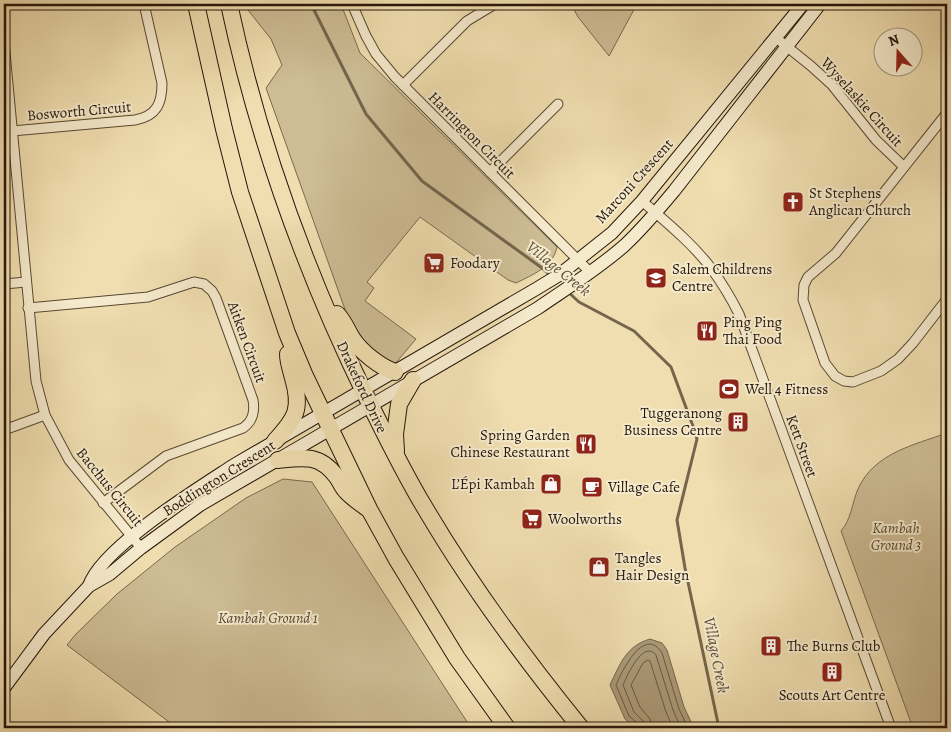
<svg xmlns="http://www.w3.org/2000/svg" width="951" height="732" viewBox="0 0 951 732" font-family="Alegreya,serif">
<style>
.green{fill:#cdbc94;stroke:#79694f}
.water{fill:#ab9a78;stroke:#75654c}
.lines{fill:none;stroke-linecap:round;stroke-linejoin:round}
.shore{stroke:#685841;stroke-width:1}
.stream{stroke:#75654c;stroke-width:3}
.street-casing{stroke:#584834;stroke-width:11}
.secondary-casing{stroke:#25160a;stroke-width:14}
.highway-casing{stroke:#25160a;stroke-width:18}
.street{stroke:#f5eacc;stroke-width:9}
.secondary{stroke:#f5eacc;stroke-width:12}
.highway{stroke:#f0deb0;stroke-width:16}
.labels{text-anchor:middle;stroke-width:4;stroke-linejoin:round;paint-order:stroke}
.street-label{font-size:15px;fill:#25160a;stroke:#f5eacc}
.poi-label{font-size:15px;fill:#25160a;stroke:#f5eacc;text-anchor:start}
.park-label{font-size:15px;font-style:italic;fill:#574833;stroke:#f5eacc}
.water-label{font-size:16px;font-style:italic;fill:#5b4b36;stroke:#f5eacc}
</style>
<rect width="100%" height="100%" fill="#f0deb0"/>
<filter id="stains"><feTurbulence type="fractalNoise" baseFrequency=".004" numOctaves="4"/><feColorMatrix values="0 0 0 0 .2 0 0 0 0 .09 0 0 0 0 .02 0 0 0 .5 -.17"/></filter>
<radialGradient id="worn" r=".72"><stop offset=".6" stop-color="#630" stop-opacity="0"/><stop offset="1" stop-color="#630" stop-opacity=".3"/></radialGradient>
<!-- green -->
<g class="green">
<path d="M247,4H341L360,53L557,247C553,267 532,275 516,283L508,280L420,217L367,282L374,288L365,301L416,339L394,365L385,363L352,329L266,88L282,65L271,39L248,10Z"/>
<path d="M571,4H637L609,56L578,17Z"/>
<path d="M947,433V728H913L841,531C851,520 852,503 858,489C874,453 914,445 947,433Z"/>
<path d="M283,479L312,482L471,728H174L173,725L67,645L76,634L117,594L175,547L246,498Z"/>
</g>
<!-- water -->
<path class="water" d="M650,639L662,643L667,650L684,707L694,728H635L625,719L610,685C620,664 626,646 650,639Z"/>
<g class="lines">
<!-- shore -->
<g class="shore">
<path d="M638,728L637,723L629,716L616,685C622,671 644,625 662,653L679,709L688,728"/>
<path d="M645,728L643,721L634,712L623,685C627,676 643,639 656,655L673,710L681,728"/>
<path d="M652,728L650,719L640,707L631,685L643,663L648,660L650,661L666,712L673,728"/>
</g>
<!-- stream -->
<g class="stream">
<path d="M311,4L366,114L422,181L542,268L552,277"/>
<path d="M567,291L579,302L634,331L671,367L694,429L697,439L677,520L685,568L719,728"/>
</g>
<!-- street casing -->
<g class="street-casing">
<g id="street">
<path d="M352,4L366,36L376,54L395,77L590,272"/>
<path d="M775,37L811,66L832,85L876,140L904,167"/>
<path d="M4,42L36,381L45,415L69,460L141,548"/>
<path d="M403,85L467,21L495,4"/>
<path d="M947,113L836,253L808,277L804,285L803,300L825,363L835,376L844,381L853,382L881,371L898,359L913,343L947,299"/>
<path d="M12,131L135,120C157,116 162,103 162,83L144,4"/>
<path d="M490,172L558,104"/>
<path d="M642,201C666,222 692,243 711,268C722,283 731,298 739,314L891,728"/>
<path d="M4,284L26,282"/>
<path d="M28,308L148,297L194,282L204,284L212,291L216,298L253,400C255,412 253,421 243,428L166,456L103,503"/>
<path d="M4,430L45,415"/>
</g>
</g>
<!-- secondary casing -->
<g class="secondary-casing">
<g id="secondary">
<path d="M89,586C101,548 199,488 234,465L536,289L559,275L612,233L642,201L803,4"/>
<path d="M4,688L44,634L89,586L110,574L141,548L200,505L538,308C567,288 598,269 625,245C643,228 659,209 674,191L820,4"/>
</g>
</g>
<!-- highway casing -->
<g class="highway-casing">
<g id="highway">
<path d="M196,4L224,129L240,192L287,333L305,376L369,509L396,558L457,658L507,728"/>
<path d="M229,4C258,140 305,271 366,396C385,434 403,472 425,508C471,586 524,658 581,728"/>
<path d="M337,314C344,321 347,330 352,338C361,352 380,367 395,372"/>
<path d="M275,441C296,418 302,409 293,378C291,370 288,362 288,354"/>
<path d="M396,451L395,434L399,404L413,380"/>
<path d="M278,460C304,457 320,454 337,477C340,481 342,487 346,491C351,497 360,503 367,508"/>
</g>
</g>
<!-- street -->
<use href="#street" class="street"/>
<!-- secondary -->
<use href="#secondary" class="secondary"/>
<!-- highway -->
<use href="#highway" class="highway"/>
</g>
<!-- icons -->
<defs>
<g id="church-square" transform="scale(1.125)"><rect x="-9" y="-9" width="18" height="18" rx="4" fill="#8f2418" stroke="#f5eacc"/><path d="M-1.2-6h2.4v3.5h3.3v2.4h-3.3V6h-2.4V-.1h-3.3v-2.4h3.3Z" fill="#fff"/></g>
<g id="supermarket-square" transform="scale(1.125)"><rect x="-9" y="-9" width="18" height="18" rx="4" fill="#8f2418" stroke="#f5eacc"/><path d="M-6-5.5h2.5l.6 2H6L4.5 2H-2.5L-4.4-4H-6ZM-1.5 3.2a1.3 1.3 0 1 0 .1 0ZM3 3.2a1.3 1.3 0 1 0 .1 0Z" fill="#fff"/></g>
<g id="school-square" transform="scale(1.125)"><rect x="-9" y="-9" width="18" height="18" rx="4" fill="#8f2418" stroke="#f5eacc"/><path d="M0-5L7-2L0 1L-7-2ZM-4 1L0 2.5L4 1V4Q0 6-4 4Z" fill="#fff"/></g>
<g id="restaurant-square" transform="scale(1.125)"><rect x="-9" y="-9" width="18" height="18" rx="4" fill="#8f2418" stroke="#f5eacc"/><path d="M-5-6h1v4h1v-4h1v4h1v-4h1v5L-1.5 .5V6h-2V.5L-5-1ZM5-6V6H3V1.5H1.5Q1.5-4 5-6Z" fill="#fff"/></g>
<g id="stadium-square" transform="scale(1.125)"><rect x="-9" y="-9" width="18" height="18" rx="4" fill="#8f2418" stroke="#f5eacc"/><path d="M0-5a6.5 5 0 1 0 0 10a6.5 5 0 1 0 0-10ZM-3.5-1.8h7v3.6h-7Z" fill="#fff"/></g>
<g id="building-square" transform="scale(1.125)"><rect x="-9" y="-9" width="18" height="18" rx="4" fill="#8f2418" stroke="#f5eacc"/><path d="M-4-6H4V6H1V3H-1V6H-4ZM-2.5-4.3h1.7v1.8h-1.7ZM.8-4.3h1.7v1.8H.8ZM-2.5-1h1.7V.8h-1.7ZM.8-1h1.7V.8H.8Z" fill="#fff"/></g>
<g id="shop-square" transform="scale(1.125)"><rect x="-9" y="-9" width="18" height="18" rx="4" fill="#8f2418" stroke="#f5eacc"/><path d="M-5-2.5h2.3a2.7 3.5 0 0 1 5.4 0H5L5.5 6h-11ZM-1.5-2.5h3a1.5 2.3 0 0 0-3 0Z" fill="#fff"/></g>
<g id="cafe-square" transform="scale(1.125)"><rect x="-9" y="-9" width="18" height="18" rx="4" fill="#8f2418" stroke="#f5eacc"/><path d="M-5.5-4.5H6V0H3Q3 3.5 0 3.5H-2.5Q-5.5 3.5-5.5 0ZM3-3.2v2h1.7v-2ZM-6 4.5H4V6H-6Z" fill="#fff"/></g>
</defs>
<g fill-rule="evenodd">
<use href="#church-square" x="793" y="202"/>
<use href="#supermarket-square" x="434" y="263"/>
<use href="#school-square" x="656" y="278"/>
<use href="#restaurant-square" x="707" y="331"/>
<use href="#stadium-square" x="729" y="389"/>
<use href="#building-square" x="738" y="422"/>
<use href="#restaurant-square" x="586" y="444"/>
<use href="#shop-square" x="551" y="484"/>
<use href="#cafe-square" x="592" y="487"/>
<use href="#supermarket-square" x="532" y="519"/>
<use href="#shop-square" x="599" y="567"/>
<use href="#building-square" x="771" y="646"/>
<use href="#building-square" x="832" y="672"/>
</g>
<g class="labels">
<!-- street labels -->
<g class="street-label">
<text transform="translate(862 102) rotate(48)" y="5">Wyselaskie Circuit</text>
<text transform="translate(79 111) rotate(-5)" y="5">Bosworth Circuit</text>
<text transform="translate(472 135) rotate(45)" y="5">Harrington Circuit</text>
<text transform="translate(634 181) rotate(-48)" y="5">Marconi Crescent</text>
<text transform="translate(247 342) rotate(70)" y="5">Aitken Circuit</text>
<text transform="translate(362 387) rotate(65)" y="5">Drakeford Drive</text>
<text transform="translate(802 446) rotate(70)" y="5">Kett Street</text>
<text transform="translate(219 478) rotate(-32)" y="5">Boddington Crescent</text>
<text transform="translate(110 487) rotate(51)" y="5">Bacchus Circuit</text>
</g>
<!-- poi labels -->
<g class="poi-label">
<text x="809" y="198">St Stephens<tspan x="809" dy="17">Anglican Church</tspan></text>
<text x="450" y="268">Foodary</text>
<text x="672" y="274">Salem Childrens<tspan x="672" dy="17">Centre</tspan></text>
<text x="723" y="327">Ping Ping<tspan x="723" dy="17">Thai Food</tspan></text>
<text x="745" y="394">Well 4 Fitness</text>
<text x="722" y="418" text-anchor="end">Tuggeranong<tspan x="722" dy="17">Business Centre</tspan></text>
<text x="570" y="440" text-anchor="end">Spring Garden<tspan x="570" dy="17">Chinese Restaurant</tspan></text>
<text x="535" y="489" text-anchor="end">L’Épi Kambah</text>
<text x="608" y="492">Village Cafe</text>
<text x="548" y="524">Woolworths</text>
<text x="615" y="563">Tangles<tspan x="615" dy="17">Hair Design</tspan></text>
<text x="787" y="651">The Burns Club</text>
<text x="832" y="700" text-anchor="middle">Scouts Art Centre</text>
</g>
<!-- park labels -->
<g class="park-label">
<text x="896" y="533">Kambah<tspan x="896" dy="17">Ground 3</tspan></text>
<text x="268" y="623">Kambah Ground 1</text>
</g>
<!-- water labels -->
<g class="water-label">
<text transform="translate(559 268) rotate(39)" y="6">Village Creek</text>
<text transform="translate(717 655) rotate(79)" y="6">Village Creek</text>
</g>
</g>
<!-- margin -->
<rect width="951" height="732" fill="none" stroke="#f0deb0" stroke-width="20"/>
<rect x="5" y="5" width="941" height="722" fill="none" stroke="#25160a" stroke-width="2.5"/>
<rect x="10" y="10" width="931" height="712" fill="none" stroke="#25160a"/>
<!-- north arrow -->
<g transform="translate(898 52) rotate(340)"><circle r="24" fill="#f5eacc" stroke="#a2957e"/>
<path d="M0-4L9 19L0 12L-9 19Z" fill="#8f2418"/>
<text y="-8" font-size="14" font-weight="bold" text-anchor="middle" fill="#25160a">N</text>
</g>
<rect width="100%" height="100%" filter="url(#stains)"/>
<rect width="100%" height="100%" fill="url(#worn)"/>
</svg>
